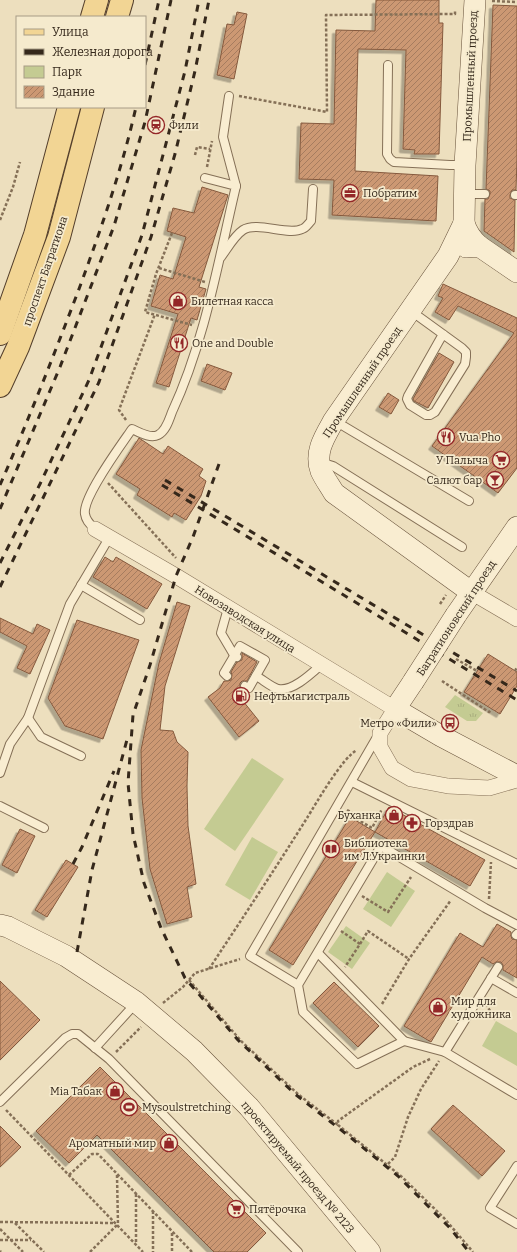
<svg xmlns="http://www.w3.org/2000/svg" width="517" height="1252" viewBox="0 0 517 1252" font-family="Bitter,serif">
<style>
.grass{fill:url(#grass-tufts)}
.green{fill:#c4cb92}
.building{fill:url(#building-hatch);stroke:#85593d;filter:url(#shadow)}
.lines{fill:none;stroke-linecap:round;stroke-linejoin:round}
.lane-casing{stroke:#857057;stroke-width:10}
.street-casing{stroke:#857057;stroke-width:16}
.secondary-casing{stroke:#67513a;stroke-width:22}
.primary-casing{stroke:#533e2b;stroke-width:24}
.path{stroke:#857057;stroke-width:2.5;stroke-dasharray:3 2;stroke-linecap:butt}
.lane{stroke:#f9edd1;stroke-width:8}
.street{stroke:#f9edd1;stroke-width:15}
.secondary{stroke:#f9edd1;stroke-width:21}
.primary{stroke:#f2d594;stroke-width:22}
.rail{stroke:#35281b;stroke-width:3;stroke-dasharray:7 7;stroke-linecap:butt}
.secondary-bridge-casing{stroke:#67513a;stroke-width:22;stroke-linecap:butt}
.secondary-bridge{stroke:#f9edd1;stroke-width:21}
.labels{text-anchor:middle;stroke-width:3.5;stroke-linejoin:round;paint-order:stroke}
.street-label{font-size:11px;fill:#35281b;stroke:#f5eacd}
.poi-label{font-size:11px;fill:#35281b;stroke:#f5eacd;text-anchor:start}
</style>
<defs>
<pattern id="grass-tufts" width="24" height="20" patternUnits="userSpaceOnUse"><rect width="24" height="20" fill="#c4cb92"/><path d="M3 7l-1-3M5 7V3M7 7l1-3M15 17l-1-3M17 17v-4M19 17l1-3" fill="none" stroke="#a9ae7d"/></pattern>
<pattern id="building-hatch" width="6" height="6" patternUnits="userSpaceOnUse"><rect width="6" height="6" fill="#cc9873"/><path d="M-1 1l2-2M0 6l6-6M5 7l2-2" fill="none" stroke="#a67c5e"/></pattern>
<filter id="shadow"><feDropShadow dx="-3.5" dy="3.5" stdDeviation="0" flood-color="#0004"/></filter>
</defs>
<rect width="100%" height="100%" fill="#eddfbe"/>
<!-- grass -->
<path class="grass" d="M455,695L483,713L476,721H467L445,707Z"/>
<!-- green -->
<g class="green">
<path d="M252,758L284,779L235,851L204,829Z"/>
<path d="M252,837L278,852L250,900L225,885Z"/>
<path d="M387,872L415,891L391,927L363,909Z"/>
<path d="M346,926L370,943L352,969L328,952Z"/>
<path d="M496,1021L517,1033V1066L482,1046Z"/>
</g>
<!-- building -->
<g class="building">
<path d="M376,0H439V23H443L439,154H414L415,150L403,149L406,50L358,49L355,171L438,176L436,221L332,215L334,180L299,179L301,123L334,124L336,30L375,31Z"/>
<path d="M493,5L517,6V158L516,190H512L510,195V198L515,200L514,252L484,231L485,199H488L490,194V191L486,189Z"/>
<path d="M237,12L247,14L234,79L217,75L227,24L234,25Z"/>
<path d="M202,187L228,195L199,287L206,289L197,320L191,318L169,387L156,383L178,314L151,306L160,275L173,279L186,237L167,231L173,208L194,213Z"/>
<path d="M443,284L517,318V468L498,493L432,446L514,333L458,306L449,320L435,312L443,298L438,296Z"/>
<path d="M439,353L454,362L428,408L414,401L413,399Z"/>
<path d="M207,364L232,373L225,390L201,381Z"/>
<path d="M388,393L399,400L391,414L379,407Z"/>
<path d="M139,438L163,454L168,446L203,469L199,476L206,481L201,496L186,520L174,513L172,517L137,495L140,489L116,474Z"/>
<path d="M105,557L113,562L116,557L162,584L147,609L93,577Z"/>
<path d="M177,602L190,606L165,686L160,730L173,731L177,742L188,752L187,786L188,826L196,884L187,887L192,917L167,924L150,869L142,798L141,750L159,663Z"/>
<path d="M0,618L33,634L37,624L50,630L30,674L17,668L27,646L0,632Z"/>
<path d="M77,620L139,640L103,739L65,726L48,698Z"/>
<path d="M242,653L257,662L247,681H242L240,683V687L242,690L239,696L259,721L239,737L208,697L220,688L224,681H228L231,680L232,675L231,672L237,662L242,660Z"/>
<path d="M488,654L517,672V686L500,714L464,692Z"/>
<path d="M389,807L485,860L470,886L375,832Z"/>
<path d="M350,817L375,832L293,965L269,950Z"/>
<path d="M20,829L35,836L17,873L2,865Z"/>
<path d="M66,860L78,867L47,917L35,910Z"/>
<path d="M497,924L511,932V936L512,939L517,940V978L503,970V965L501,962H496L493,964L482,957L431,1042L404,1026L460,933L483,947Z"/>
<path d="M0,981L40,1020L0,1060Z"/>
<path d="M334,982L379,1026L358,1047L313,1003Z"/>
<path d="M100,1067L266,1233L247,1252H214L97,1135L69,1163L36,1131Z"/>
<path d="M453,1105L505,1151L482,1176L431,1129Z"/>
<path d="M0,1126L21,1147L0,1167Z"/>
</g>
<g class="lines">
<!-- lane casing -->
<g class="lane-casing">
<g id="lane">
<path d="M388,65L387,154L390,159L394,162L450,165H464"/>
<path d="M229,96L223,137L236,186"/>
<path d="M465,194H485"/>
<path d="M515,195H517"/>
<path d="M221,257C227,249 234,236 243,230C257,221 288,236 302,229C306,228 308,224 311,221L313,189"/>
<path d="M411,311L462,348L466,352V357L465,364L435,412L430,415H426L410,405L407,399L408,396L443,334"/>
<path d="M335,421L469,501"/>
<path d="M320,462L333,466L462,547"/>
<path d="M95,529C90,524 86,521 85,514C82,498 121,445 132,429C139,432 150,439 158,435C166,431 169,420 172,412C205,341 218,262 236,186L205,178"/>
<path d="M81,585L140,620"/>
<path d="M228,608L221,633L234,655L237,657"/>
<path d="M227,676L224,673L240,646L265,660L249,688L245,686"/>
<path d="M256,676C262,679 271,687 278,689C292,692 311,674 321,665"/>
<path d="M28,718L41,737L81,756"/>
<path d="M0,773L10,744L28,718L70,604L109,538"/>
<path d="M352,782L517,864"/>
<path d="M0,806L44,828"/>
<path d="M517,925L485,908L381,846L298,985L303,1012L357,1064L404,1041L445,1052L517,1095"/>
<path d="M516,935L517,934"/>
<path d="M318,953L404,1041"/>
<path d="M491,978L517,993"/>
<path d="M298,985L250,956L377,737"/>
<path d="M95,1048L136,1003"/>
<path d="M445,1052L498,967"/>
<path d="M0,1102L65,1038L72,1034H78L109,1059L298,1252"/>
<path d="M517,1166L490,1208L517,1224"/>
</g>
</g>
<!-- street casing -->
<g class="street-casing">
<g id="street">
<path d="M95,529L176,576L395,709L380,733V747L392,768L411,779L448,786L489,788L517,780"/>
<path d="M471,592L517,619"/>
</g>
</g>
<!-- secondary casing -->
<g class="secondary-casing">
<g id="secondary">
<path d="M475,0L465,165L464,223C467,233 471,239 479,246"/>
<path d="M464,223L448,256L334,420C325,436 314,452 321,471C324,478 330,486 334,493L471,592"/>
<path d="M466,247L479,246L517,272"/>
<path d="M456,615L517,527"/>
<path d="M413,682L395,709L441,736L517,776"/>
<path d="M0,925L8,927L66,956L136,1002L194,1051L249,1107L370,1252"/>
</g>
</g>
<!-- primary casing -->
<g class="primary-casing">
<g id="primary">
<path d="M92,17L97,0"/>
<path d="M117,17L122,0"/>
<path d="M0,334L35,235L69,107"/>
<path d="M0,386L18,347L59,237L93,107"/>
</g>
</g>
<!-- path -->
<g class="path">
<path d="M492,1L517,2"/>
<path d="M239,96L327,112L326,15L455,14V10"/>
<path d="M195,155L197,147L210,149"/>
<path d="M207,167L212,141"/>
<path d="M0,220L13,187L20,162"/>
<path d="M172,233L156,274L145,312L192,325"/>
<path d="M159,268L205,282"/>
<path d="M126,420L119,410L155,314"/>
<path d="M108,483L176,558"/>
<path d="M440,604L446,595"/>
<path d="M456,659L477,671"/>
<path d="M515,671L517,667"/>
<path d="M442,681L489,712L492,709"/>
<path d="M347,810L356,815L355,818L372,828L382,809"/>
<path d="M362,896L388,912L411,877"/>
<path d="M489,899L491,862"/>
<path d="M341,931L360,944L345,967"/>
<path d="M360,944L368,931L409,959"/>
<path d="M209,969C242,919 275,869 307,818C317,802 342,758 357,750"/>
<path d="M189,980L241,1041L299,1095L338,1125"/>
<path d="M163,1003L183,987L195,973L240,959"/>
<path d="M382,1004L409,959L451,900"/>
<path d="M486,1004L496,1021"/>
<path d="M116,1052L141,1027"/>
<path d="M430,1059L413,1067L338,1121V1125L402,1177L444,1218L473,1252"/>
<path d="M6,1110L143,1252"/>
<path d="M388,1164L395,1157L408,1117L421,1089L439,1061"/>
<path d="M69,1175L92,1154H98L192,1252"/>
<path d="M117,1175L118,1225"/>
<path d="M136,1194V1244"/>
<path d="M153,1211V1252"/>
<path d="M0,1222L115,1223"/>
<path d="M15,1223L44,1252"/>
<path d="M0,1229L23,1252"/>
<path d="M172,1233V1252"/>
<path d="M0,1240H31"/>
<path d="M0,1251L1,1252"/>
<path d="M90,1252L117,1225"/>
</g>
<!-- lane -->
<use href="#lane" class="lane"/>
<!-- street -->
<use href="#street" class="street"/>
<!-- secondary -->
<use href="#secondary" class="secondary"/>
<!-- primary -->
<use href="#primary" class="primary"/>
<!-- rail -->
<g class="rail">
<path d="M145,65L159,0"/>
<path d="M219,464L193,537L176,576L150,665L133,715L128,783L133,834L144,883L161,928L185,978L238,1040L295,1094L350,1137L398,1176L450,1228L469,1252"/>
<path d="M165,480L517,691"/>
<path d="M0,485C28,421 54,355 79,289C101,229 122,169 136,107"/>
<path d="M162,485L517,700"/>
<path d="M0,509L60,367L114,226L145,122L171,0"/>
<path d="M0,563L40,484L89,380L142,235L185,71L199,0"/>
<path d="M0,587L99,382L151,237L175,154L195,71L209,0"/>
<path d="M73,864L82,847L114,771"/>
<path d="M77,952L92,870L128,736"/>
</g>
<!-- secondary-bridge casing -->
<g class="secondary-bridge-casing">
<path id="secondary-bridge" d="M413,682L456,615"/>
</g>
<!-- secondary-bridge -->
<use href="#secondary-bridge" class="secondary-bridge"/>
</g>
<!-- icons -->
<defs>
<g id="station-ring" transform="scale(0.9)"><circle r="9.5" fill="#f5eacd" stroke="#942728" stroke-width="1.5"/><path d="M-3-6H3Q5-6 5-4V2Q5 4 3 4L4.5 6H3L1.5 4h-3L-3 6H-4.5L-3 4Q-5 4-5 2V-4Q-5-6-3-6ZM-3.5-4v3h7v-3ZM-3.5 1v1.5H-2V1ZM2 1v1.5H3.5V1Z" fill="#942728"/></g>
<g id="office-ring" transform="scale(0.9)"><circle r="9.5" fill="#f5eacd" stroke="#942728" stroke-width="1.5"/><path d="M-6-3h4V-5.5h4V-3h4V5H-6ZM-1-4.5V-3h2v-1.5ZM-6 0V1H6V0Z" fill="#942728"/></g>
<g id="shop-ring" transform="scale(0.9)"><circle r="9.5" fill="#f5eacd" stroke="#942728" stroke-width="1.5"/><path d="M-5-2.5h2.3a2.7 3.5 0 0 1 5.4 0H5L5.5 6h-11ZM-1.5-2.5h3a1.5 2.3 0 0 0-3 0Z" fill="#942728"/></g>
<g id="restaurant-ring" transform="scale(0.9)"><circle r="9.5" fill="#f5eacd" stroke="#942728" stroke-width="1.5"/><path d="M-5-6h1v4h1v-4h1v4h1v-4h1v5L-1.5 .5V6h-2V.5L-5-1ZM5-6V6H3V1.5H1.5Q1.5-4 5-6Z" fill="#942728"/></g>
<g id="supermarket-ring" transform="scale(0.9)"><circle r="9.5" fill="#f5eacd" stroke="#942728" stroke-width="1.5"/><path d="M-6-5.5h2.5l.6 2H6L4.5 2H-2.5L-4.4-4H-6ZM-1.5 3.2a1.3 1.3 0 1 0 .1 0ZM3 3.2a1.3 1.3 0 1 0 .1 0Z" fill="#942728"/></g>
<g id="bar-ring" transform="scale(0.9)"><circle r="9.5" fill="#f5eacd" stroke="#942728" stroke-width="1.5"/><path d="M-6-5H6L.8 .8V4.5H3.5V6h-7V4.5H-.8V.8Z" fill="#942728"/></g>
<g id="fuel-ring" transform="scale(0.9)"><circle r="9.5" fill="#f5eacd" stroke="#942728" stroke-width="1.5"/><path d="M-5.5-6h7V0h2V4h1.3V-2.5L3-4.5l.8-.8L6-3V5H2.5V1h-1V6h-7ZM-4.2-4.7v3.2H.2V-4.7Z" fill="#942728"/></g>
<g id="bus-ring" transform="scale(0.9)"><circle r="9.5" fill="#f5eacd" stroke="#942728" stroke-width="1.5"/><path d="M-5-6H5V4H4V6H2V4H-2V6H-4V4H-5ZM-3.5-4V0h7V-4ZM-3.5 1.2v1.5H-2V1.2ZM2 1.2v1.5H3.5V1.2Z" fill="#942728"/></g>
<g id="pharmacy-ring" transform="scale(0.9)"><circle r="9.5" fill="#f5eacd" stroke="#942728" stroke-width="1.5"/><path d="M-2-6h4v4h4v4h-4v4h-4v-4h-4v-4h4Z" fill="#942728"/></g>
<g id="library-ring" transform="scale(0.9)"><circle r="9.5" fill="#f5eacd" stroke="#942728" stroke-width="1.5"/><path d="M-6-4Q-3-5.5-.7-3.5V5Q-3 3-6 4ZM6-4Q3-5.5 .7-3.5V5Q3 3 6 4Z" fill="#942728"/></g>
<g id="stadium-ring" transform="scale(0.9)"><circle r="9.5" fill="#f5eacd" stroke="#942728" stroke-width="1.5"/><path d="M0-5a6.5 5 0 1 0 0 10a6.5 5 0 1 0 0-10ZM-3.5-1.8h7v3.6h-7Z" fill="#942728"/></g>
</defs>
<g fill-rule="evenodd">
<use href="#station-ring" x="156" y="125"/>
<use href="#office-ring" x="350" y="193"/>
<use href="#shop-ring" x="178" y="301"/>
<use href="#restaurant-ring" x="179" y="343"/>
<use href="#restaurant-ring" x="446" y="437"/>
<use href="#supermarket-ring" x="501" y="460"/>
<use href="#bar-ring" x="495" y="480"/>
<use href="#fuel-ring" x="241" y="696"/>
<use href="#bus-ring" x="450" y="723"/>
<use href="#shop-ring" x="394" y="815"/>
<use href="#pharmacy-ring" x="412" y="823"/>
<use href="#library-ring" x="331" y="849"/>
<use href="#shop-ring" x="438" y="1007"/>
<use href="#shop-ring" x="115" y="1091"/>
<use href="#stadium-ring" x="129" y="1107"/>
<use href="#shop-ring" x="169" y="1143"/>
<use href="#supermarket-ring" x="236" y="1209"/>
</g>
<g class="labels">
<!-- street labels -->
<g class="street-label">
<text transform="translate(470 76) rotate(-87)" y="4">Промышленный проезд</text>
<text transform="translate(45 271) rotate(-71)" y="4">проспект Багратиона</text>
<text transform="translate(362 382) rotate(-56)" y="4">Промышленный проезд</text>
<text transform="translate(456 618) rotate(-57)" y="4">Багратионовский проезд</text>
<text transform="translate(245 619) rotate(32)" y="4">Новозаводская улица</text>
<text transform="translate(298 1167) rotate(50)" y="4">проектируемый проезд № 2123</text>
</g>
<!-- poi labels -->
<g class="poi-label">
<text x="169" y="129">Фили</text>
<text x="363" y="197">Побратим</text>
<text x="191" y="305">Билетная касса</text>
<text x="192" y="347">One and Double</text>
<text x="459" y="441">Vua Pho</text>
<text x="488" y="464" text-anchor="end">У Палыча</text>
<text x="482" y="484" text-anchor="end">Салют бар</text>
<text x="254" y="700">Нефтьмагистраль</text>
<text x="437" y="727" text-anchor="end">Метро «Фили»</text>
<text x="381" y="819" text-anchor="end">Буханка</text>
<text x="425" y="827">Горздрав</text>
<text x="344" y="847">Библиотека<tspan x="344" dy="13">им Л.Украинки</tspan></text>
<text x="451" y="1005">Мир для<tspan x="451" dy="13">художника</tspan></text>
<text x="102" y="1095" text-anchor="end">Mia Табак</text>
<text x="142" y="1111">Mysoulstretching</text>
<text x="156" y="1147" text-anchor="end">Ароматный мир</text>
<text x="249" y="1213">Пятёрочка</text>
</g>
</g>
<!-- legend -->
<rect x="16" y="16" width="130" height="92" fill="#f5eacd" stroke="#a89c86"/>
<rect x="24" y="29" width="20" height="6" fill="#f2d594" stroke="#a89c86"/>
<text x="52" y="36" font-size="12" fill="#35281b">Улица</text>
<rect x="24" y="49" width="20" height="6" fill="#35281b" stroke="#a89c86"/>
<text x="52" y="56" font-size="12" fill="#35281b">Железная дорога</text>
<rect x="24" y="66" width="20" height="12" fill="#c4cb92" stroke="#a89c86"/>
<text x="52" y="76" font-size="12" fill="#35281b">Парк</text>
<rect x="24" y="86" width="20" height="12" fill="url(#building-hatch)" stroke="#a89c86"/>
<text x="52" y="96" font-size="12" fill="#35281b">Здание</text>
</svg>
